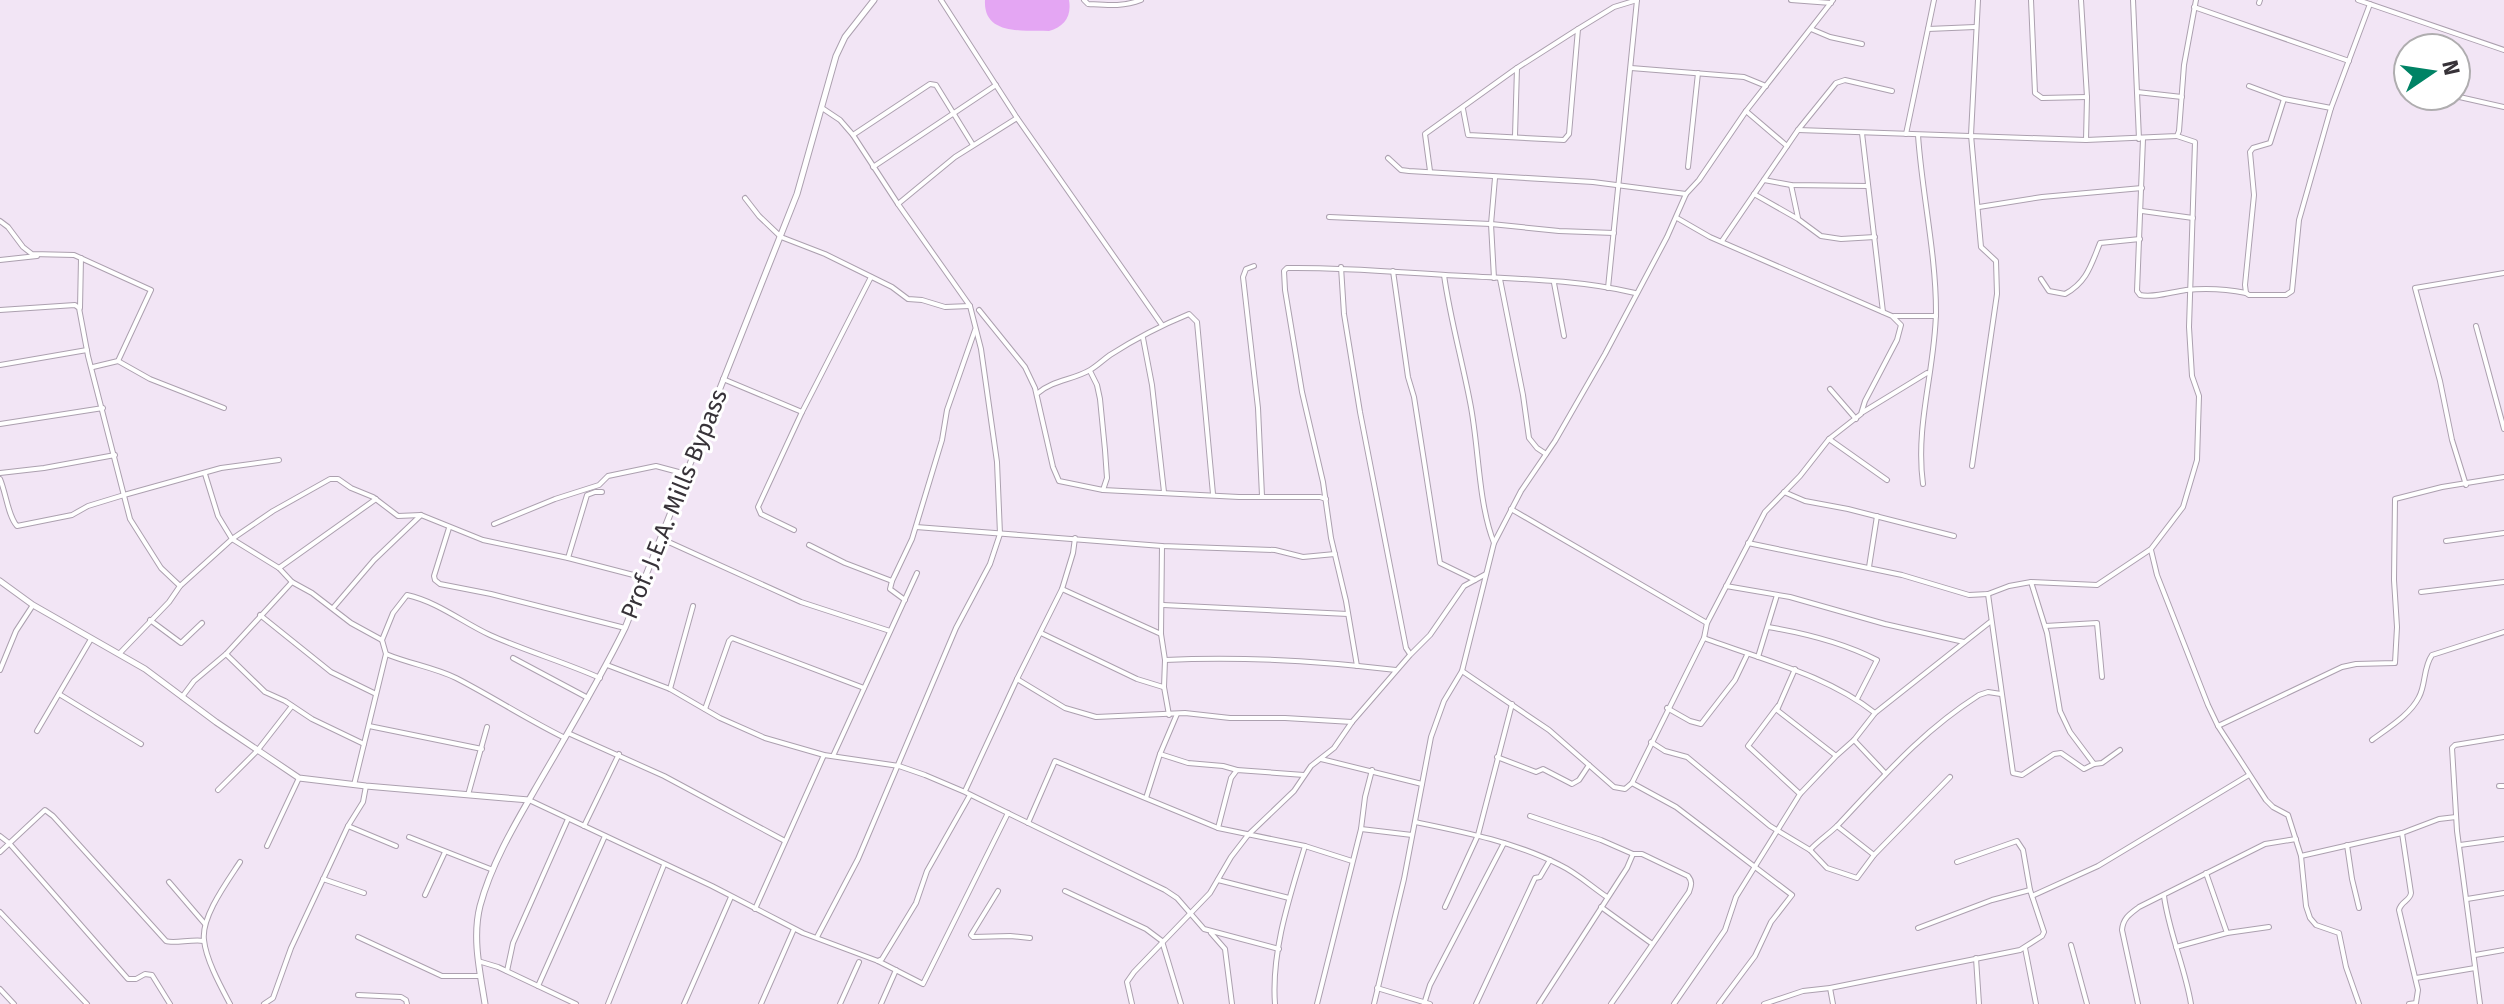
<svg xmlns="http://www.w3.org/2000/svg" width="2504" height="1004" viewBox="0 0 2504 1004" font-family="'Fira Sans',sans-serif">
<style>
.water{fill:#e4a6f3}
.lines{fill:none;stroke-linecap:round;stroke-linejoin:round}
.minor-casing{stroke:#aca0af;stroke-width:6}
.tertiary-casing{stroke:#aca0af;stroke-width:7}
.minor{stroke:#fff;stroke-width:4}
.tertiary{stroke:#fff;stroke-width:5}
.labels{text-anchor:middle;stroke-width:6;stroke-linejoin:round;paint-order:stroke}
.street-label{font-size:24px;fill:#373238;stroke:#fff}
</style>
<rect width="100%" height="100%" fill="#f2e5f5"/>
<!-- water -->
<path class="water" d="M985,0H1069C1072,16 1064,27 1049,31C1024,30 983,36 985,0Z"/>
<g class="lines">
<!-- minor casing -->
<g class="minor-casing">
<g id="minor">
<path d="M941,0L1017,118L1162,325"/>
<path d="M1084,0L1088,4C1106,5 1123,7 1141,0"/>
<path d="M1791,0L1831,3"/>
<path d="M2031,0L2035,93L2042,98L2087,97"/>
<path d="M2081,0L2087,97L2086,140"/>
<path d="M2133,0L2139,139"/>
<path d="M2358,0L2504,50"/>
<path d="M2259,3L2260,0"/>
<path d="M2194,7L2349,61"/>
<path d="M1811,29L1830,37L1862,44"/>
<path d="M1928,29L1975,27"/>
<path d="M1631,68L1744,77L1766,86"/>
<path d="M2249,86L2284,99L2331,108"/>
<path d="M2137,92L2182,97"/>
<path d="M2455,96L2504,107"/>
<path d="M2284,99L2270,143L2253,148L2250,152L2254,195L2245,285L2246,293L2249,295H2286L2292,291L2299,220L2331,108L2370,4"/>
<path d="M1463,109L1468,135L1564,140L1569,134L1578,29L1614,7L1637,0"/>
<path d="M1746,111L1787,146"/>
<path d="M1798,130L2086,140L2177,136L2179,131L2184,65L2196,0"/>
<path d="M1862,133L1883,312"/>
<path d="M1906,134L1934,0"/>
<path d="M853,135L930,84L936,85L973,145"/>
<path d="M1918,135C1922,194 1936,253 1936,312C1935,370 1915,425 1923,484"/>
<path d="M1515,136L1517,68L1578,29"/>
<path d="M2143,139L2137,291L2140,295C2155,298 2171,292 2186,290C2207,288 2226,289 2246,293"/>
<path d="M1388,158L1401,170L1409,171L1593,182L1686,194"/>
<path d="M873,167L996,85"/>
<path d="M1688,167L1698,73"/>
<path d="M1430,171L1425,134L1517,68"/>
<path d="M1764,180L1791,185L1868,186"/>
<path d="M1791,185L1798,218"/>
<path d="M1754,194L1798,219L1821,236L1841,239L1875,237"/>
<path d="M745,198L759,216L781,237L825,254L892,287L908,299L922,300L945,307L970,306"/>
<path d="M898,204L955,157L1017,118"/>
<path d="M1979,207L2042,197L2142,188"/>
<path d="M2142,211L2193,218"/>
<path d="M1329,217L1491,224L1559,231L1614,233"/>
<path d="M0,221L8,227L23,247L32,254L74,255L151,290L118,361L93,367"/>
<path d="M1722,241L1798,130L1836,83L1845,80L1892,91"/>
<path d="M0,260L37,256"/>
<path d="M1254,266L1246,269L1243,277L1258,408L1262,496"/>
<path d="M1341,267L1344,314L1360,412L1406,648L1410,654"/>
<path d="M1393,271L1408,377L1414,397L1440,563L1475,580"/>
<path d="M1444,275C1450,318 1462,360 1470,402C1479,446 1478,503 1494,543"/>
<path d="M1494,278L1491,224L1495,178"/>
<path d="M1500,279L1523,395L1529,438L1537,448L1546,454"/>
<path d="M2041,279L2049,291L2065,294C2087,282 2091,265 2100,243L2140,239"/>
<path d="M1554,283L1564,336"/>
<path d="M1608,288L1637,0"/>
<path d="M80,308L81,258"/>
<path d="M0,310L75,305L79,308L88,356L130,519L161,568L180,586"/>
<path d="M979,310L1025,367L1035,388L1053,467L1059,481L1103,490L1239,497H1320L1326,499"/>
<path d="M1894,316H1936"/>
<path d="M2476,326L2504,429"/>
<path d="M1143,338L1152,385L1164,492"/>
<path d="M118,361L150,379L224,408"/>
<path d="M0,365L87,350"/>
<path d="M1090,371L1097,385L1100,399L1105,450L1107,478L1103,490"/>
<path d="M723,379L802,412"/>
<path d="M1830,389L1856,419"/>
<path d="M1038,393C1053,380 1073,380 1090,370C1097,366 1103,360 1110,355C1135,339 1162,325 1189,314L1197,322L1213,494"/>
<path d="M1863,412L1927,373"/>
<path d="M0,424L103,408"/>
<path d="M1829,439L1887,480"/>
<path d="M1972,466L1997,294L1996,261L1981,247L1971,135L1978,0"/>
<path d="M0,473L44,468L115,455"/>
<path d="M205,474L218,516L232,539L279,568L292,582L312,593L351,623L382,640"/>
<path d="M0,479C6,493 8,516 17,526L72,515L88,506L124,495L221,468L279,460"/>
<path d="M2466,485L2452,440L2440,381L2415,288L2504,273"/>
<path d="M1784,492L1805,501L1848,509L1954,536"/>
<path d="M1511,509L1707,623"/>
<path d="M494,524L555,499L599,485L608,476L656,466L686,474"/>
<path d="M916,527L1162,546L1275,550L1303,557L1335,554"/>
<path d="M449,528L434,576L435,580L440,584L491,594L625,628"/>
<path d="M794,530L761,514L758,507L802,412L871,277"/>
<path d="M662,539L801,602L890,631"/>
<path d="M2446,541L2504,533"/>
<path d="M1748,543L1902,575L1969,595L1988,594L2009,586L2031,582L2097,585L2151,549L2183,507L2197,460L2199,396L2192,376L2189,327L2195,142L2177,136"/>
<path d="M809,545L845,563L892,581"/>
<path d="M1162,546L1161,634L1165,660L1164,687L1169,715"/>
<path d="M2151,550L2157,575L2208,705L2218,726L2266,800L2273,807L2288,815L2301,856L2306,906L2310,918L2316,925L2339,933L2346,967L2359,1004"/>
<path d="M568,558L587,495L595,492H602"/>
<path d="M1869,567L1877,516"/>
<path d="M279,568L376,499"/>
<path d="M2031,582L2047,633L2060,711L2070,732L2094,764L2102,763L2120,750"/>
<path d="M1726,586L1790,597L1885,624L1964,642"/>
<path d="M1062,589L1161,634"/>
<path d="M2421,592L2504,582"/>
<path d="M1988,594L2013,773L2022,775L2054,754L2061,753L2084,769L2094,764"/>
<path d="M905,600L890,589L892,581L912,539L942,440L947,410L975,330"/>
<path d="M1163,605L1348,614"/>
<path d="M333,608L374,560L421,515"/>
<path d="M260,615L331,672L376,694"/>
<path d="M150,620L181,643L202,623"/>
<path d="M2045,626L2097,623L2102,677"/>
<path d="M1768,627C1804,633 1844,643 1877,660L1857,699"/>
<path d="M1041,633L1137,679L1163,687"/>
<path d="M1704,638C1762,660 1825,674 1875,713"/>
<path d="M119,654L169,602L180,586L232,539L273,511L330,479H338L351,488L373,497L398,516L421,515L483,540L568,558L645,578"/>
<path d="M226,654L265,692L285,701L312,719L364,744"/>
<path d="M386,654C410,664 433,667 456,678C493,697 528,720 565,738"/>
<path d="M1758,657L1777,595"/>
<path d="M513,658L588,698"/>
<path d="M1165,660C1242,656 1320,661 1396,670"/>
<path d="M607,665L670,689L720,718L765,738L824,755L899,766L925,775L965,792L1165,890L1177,898L1204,929L1279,949"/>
<path d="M1357,666L1346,601L1331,538L1323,482L1302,392L1285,290L1284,271L1287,268C1347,267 1405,273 1465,276C1521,279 1580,280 1635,293"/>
<path d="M1795,669L1777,710L1835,755"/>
<path d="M0,670L16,631L33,605"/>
<path d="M1462,671L1549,730L1614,787L1625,789L1632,783L1704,638L1707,623L1765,512L1800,476L1829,439L1861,414L1865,401L1897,340L1901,325L1892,316L1710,237L1677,218"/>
<path d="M1017,679L1065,708L1096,717L1185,713L1230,718H1285L1352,722"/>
<path d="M670,689L693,606"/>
<path d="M59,694L141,744"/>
<path d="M182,697L194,681L226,654L292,582"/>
<path d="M1778,706L1748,746L1800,794"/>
<path d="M1667,708L1690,721L1701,724L1735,680L1747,655"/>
<path d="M705,709L729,641L732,638L864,688"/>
<path d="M369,726L482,749"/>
<path d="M2218,726L2342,667L2356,664L2395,663L2397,627L2394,580L2395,499L2442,487L2504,477"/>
<path d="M37,731L91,639"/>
<path d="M568,733L664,776L785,841"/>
<path d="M1854,740L1885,773"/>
<path d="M2372,740C2388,728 2410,715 2419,697C2426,684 2423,668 2432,655L2504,632"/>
<path d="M1651,742L1665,751L1687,757L1770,826L1810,850L1827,868L1857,878L1874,855L1950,777"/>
<path d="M1160,754L1188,763L1223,766L1237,770"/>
<path d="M833,756L917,573"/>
<path d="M1497,757L1536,772L1543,769L1572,784L1579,780L1589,765"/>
<path d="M1321,759L1422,784"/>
<path d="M1304,775L1237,770L1231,778L1218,828L1305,846L1352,861"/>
<path d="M1632,783L1676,807L1792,895L1771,922L1755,956L1719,1004"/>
<path d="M354,785L386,654L382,640L393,613L407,595C438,602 462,622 490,635C526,651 564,662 600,678"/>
<path d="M2499,786H2504"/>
<path d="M218,790L257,751L292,706"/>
<path d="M965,791L1017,679L1062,589L1073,553L1075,538"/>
<path d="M468,795L487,727"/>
<path d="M1146,798L1160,754L1177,714"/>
<path d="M529,800L712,886L803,933L878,961L923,984L1008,813"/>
<path d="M1530,816L1601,840L1633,854"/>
<path d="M1415,822C1464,832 1515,842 1560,865C1577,873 1592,887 1607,897"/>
<path d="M1028,823L1055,761L1218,828"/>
<path d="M348,826L396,846"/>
<path d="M584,826L619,754"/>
<path d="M1837,826L1874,855"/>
<path d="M1361,829L1412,835"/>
<path d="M2402,833L2411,893C2410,901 2401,901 2399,910L2418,990L2416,1003L2409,1004"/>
<path d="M0,836L9,843L128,979H136L145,974L152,975L170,1004"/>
<path d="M409,837L493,870"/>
<path d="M2347,845L2352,879L2359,908"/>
<path d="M2460,845L2504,839"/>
<path d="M267,846L299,778"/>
<path d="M1810,850C1818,841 1829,834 1838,825C1884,776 1921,732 1979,695L1988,692L2001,694"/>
<path d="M0,852L45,810L53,816L166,941C173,944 192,939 204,941"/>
<path d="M2301,856L2402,833L2439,819L2456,817"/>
<path d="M2206,873L2227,933"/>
<path d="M323,879L364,893"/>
<path d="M1218,880L1289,898"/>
<path d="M169,882L205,924"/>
<path d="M998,891L971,935L973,937L1010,936L1030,938"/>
<path d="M1065,891L1146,929L1162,941L1181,1004"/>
<path d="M425,895L445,852"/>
<path d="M2032,896L2098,866L2249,775"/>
<path d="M2164,896C2169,933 2185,967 2191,1004"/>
<path d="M2467,899L2504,893"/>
<path d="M1445,907L1478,835L1512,704"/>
<path d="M1601,907L1651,943"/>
<path d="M755,909L824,755"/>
<path d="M0,912L87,1004"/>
<path d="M1918,928L1992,900L2030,890"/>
<path d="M1211,933L1225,949L1232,1004"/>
<path d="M358,937L442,976H480"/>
<path d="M817,937L858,859L956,628L990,564L1000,534L997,462L981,349L970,306L898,204L853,135L840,120L822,108"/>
<path d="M2071,945L2087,1004"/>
<path d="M2176,947L2227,933L2269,927"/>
<path d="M2025,948L2036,1004"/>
<path d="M2475,955L2504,950"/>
<path d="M1976,958L1979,1004"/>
<path d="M478,961L498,967L576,1004"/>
<path d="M878,961L882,959L916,903L927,871L970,795"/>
<path d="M507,971L513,943L568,819"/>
<path d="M2416,978L2475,968"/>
<path d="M538,986L605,836"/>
<path d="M1377,988L1430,1004"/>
<path d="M1830,988L1833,1004"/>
<path d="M0,989L14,1004"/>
<path d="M358,995L401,997L406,1000L407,1004"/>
<path d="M230,1004C221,987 206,960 204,940C201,917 227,882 240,862"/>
<path d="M264,1004L273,998L291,948L348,826L363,802L366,786"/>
<path d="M608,1004L664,865"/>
<path d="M684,1004L731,897"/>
<path d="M761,1004L794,929"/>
<path d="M840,1004L859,962"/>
<path d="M881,1004L896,970"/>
<path d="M1132,1004L1127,982L1134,972L1210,893L1231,857L1248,835L1294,791L1311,766L1334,748L1352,722L1410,655L1430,635L1464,586L1486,574"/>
<path d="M1275,1004C1271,951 1290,896 1305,846"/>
<path d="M1317,1004L1361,829L1365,797L1372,770"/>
<path d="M1374,1004L1404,879L1431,737L1444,701L1462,671L1494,543L1521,491L1555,441L1605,354L1667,237L1686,194L1699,180L1746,111L1833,0"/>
<path d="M1424,1004L1430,985L1504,843"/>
<path d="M1476,1004L1535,878L1540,877L1550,860"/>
<path d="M1539,1004L1627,868L1633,854H1642L1688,876C1693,882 1691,886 1689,892L1611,1004"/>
<path d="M1674,1004L1725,930L1736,897L1800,794L1836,756L1854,740L1875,713L1990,622"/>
<path d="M1764,1004L1803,991L1830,988L2020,950L2042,936L2044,932L2030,890L2023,850L2017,841L1957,862"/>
<path d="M2138,1004L2122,930C2123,918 2130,914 2139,907L2265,844L2296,839"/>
<path d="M2480,1004L2457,831L2452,748L2455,745L2504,737"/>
</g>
</g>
<!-- tertiary casing -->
<g class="tertiary-casing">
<g id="tertiary">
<path d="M0,581L33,605L145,669L216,722L299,778L366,786L529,800"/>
<path d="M485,1004C480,972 472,938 480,906C492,861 518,819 541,779C570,729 600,679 625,628L797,194L836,56L845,37L874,0"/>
</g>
</g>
<!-- minor -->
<use href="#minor" class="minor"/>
<!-- tertiary -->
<use href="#tertiary" class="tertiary"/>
</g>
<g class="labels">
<!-- street labels -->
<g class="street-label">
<text transform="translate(674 504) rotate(-68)" y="8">Prof. J.E.A. Mills Bypass</text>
</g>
</g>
<!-- north arrow -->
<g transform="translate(2432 72) rotate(77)"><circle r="38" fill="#ffffff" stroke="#afadaf" stroke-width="2"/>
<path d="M0-6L14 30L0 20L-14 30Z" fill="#008365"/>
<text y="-12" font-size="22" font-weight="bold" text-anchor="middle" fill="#373238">N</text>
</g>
</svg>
